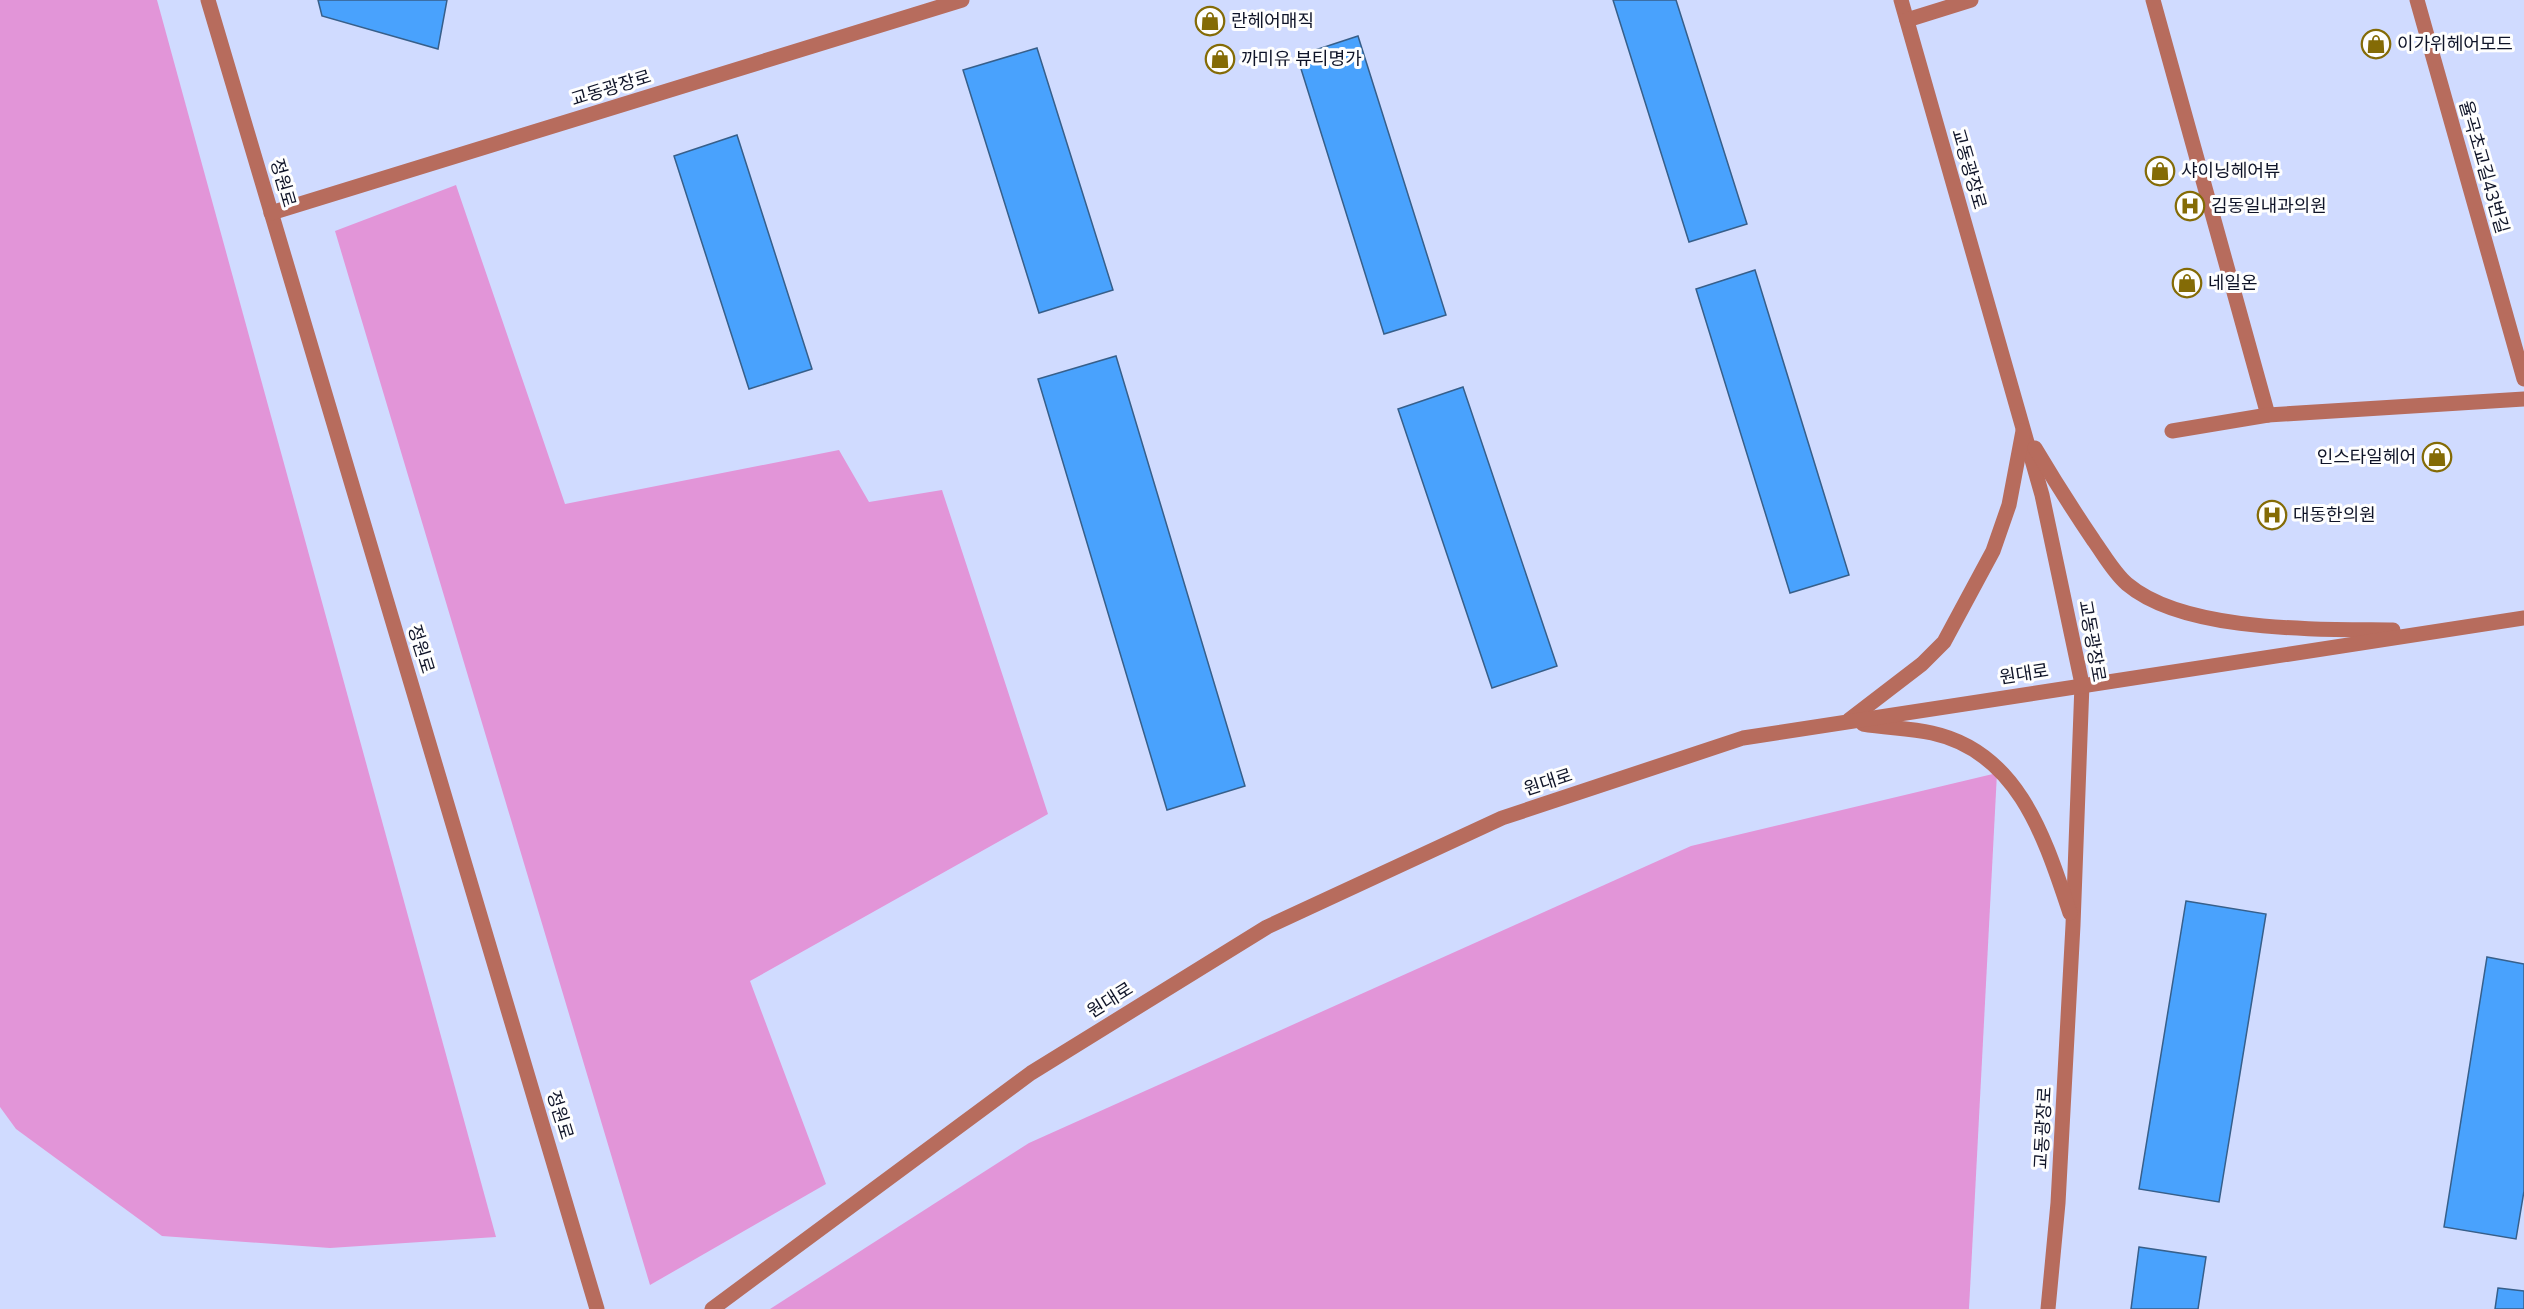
<svg xmlns="http://www.w3.org/2000/svg" width="2524" height="1309" viewBox="0 0 2524 1309" font-family="'Nunito Sans','Noto Sans KR',sans-serif">
<style>
.green{fill:#e295d8}
.building{fill:#49a2fd;stroke:#375f8a;stroke-width:1.5}
.lines{fill:none;stroke-linecap:round;stroke-linejoin:round}
.minor{stroke:#b76c5d;stroke-width:15}
.labels{text-anchor:middle;stroke-width:6;stroke-linejoin:round;paint-order:stroke}
.poi-label{font-size:18px;fill:#0f1428;stroke:#fefefe;text-anchor:start}
.street-label{font-size:18px;fill:#0f1428;stroke:#fefefe}
</style>
<rect width="100%" height="100%" fill="#d0dbff"/>
<!-- green -->
<g class="green">
<path d="M0,0H157L496,1237L330,1248L162,1236L16,1129L0,1107Z"/>
<path d="M456,185L565,504L839,450L869,502L942,490L1048,814L750,981L826,1184L650,1285L335,231Z"/>
<path d="M1997,773L1969,1309H770L1029,1143L1691,846Z"/>
</g>
<!-- building -->
<g class="building">
<path d="M318,0H447L438,49L322,16Z"/>
<path d="M1613,0H1676L1747,224L1689,242Z"/>
<path d="M1358,36L1446,315L1384,334L1297,56Z"/>
<path d="M1037,48L1113,290L1039,313L963,70Z"/>
<path d="M737,135L812,369L749,389L674,156Z"/>
<path d="M1755,270L1849,575L1790,593L1696,289Z"/>
<path d="M1116,356L1245,786L1167,810L1038,379Z"/>
<path d="M1463,387L1557,666L1492,688L1398,409Z"/>
<path d="M2186,901L2266,914L2219,1202L2139,1189Z"/>
<path d="M2487,957L2524,964V1191L2516,1239L2444,1227Z"/>
<path d="M2139,1247L2206,1257L2198,1309H2131Z"/>
<path d="M2498,1288L2524,1291V1309H2495Z"/>
</g>
<g class="lines">
<!-- minor -->
<g class="minor">
<path d="M208,0L597,1309"/>
<path d="M1901,0L2042,495L2082,684L2073,925L2058,1203L2048,1309"/>
<path d="M2153,0L2268,415"/>
<path d="M2417,0L2524,379"/>
<path d="M1907,20L1971,0"/>
<path d="M271,213L962,0"/>
<path d="M2172,431L2268,415L2524,399"/>
<path d="M2035,448C2054,480 2073,510 2094,541C2104,555 2114,573 2127,584C2185,633 2319,629 2393,630"/>
<path d="M1849,720L1922,664L1944,642L1993,551L2009,505L2023,431"/>
<path d="M1863,724C1886,728 1909,728 1932,733C2019,752 2045,839 2070,913"/>
<path d="M712,1309L1031,1073L1267,927L1502,818L1743,738L2524,618"/>
</g>
</g>
<!-- icons -->
<defs>
<g id="shop-ring" transform="scale(1.5)"><circle r="9.5" fill="#fefefe" stroke="#846b06" stroke-width="1.5"/><path d="M-5-2.5h2.3a2.7 3.5 0 0 1 5.4 0H5L5.5 6h-11ZM-1.5-2.5h3a1.5 2.3 0 0 0-3 0Z" fill="#846b06"/></g>
<g id="hospital-ring" transform="scale(1.5)"><circle r="9.5" fill="#fefefe" stroke="#846b06" stroke-width="1.5"/><path d="M-5-5h3v3.5h4V-5h3V5h-3V1.5h-4V5h-3Z" fill="#846b06"/></g>
</defs>
<g fill-rule="evenodd">
<use href="#shop-ring" x="1210" y="21"/>
<use href="#shop-ring" x="2376" y="44"/>
<use href="#shop-ring" x="1220" y="59"/>
<use href="#shop-ring" x="2160" y="171"/>
<use href="#hospital-ring" x="2190" y="206"/>
<use href="#shop-ring" x="2187" y="283"/>
<use href="#shop-ring" x="2437" y="457"/>
<use href="#hospital-ring" x="2272" y="515"/>
</g>
<g class="labels">
<!-- poi labels -->
<g class="poi-label">
<text x="1231" y="27">란헤어매직</text>
<text x="2397" y="50">이가위헤어모드</text>
<text x="1241" y="65">까미유 뷰티명가</text>
<text x="2181" y="177">샤이닝헤어뷰</text>
<text x="2211" y="212">김동일내과의원</text>
<text x="2208" y="289">네일온</text>
<text x="2416" y="463" text-anchor="end">인스타일헤어</text>
<text x="2293" y="521">대동한의원</text>
</g>
<!-- street labels -->
<g class="street-label">
<text transform="translate(611 88) rotate(-17)" y="6">교동광장로</text>
<text transform="translate(2484 167) rotate(74)" y="6">율곡초교길43번길</text>
<text transform="translate(1969 169) rotate(74)" y="6">교동광장로</text>
<text transform="translate(283 183) rotate(74)" y="6">정원로</text>
<text transform="translate(2092 641) rotate(80)" y="6">교동광장로</text>
<text transform="translate(421 649) rotate(73)" y="6">정원로</text>
<text transform="translate(2024 674) rotate(-9)" y="6">원대로</text>
<text transform="translate(1548 782) rotate(-18)" y="6">원대로</text>
<text transform="translate(1110 1000) rotate(-32)" y="6">원대로</text>
<text transform="translate(560 1115) rotate(73)" y="6">정원로</text>
<text transform="translate(2043 1128) rotate(-87)" y="6">교동광장로</text>
</g>
</g>
</svg>
